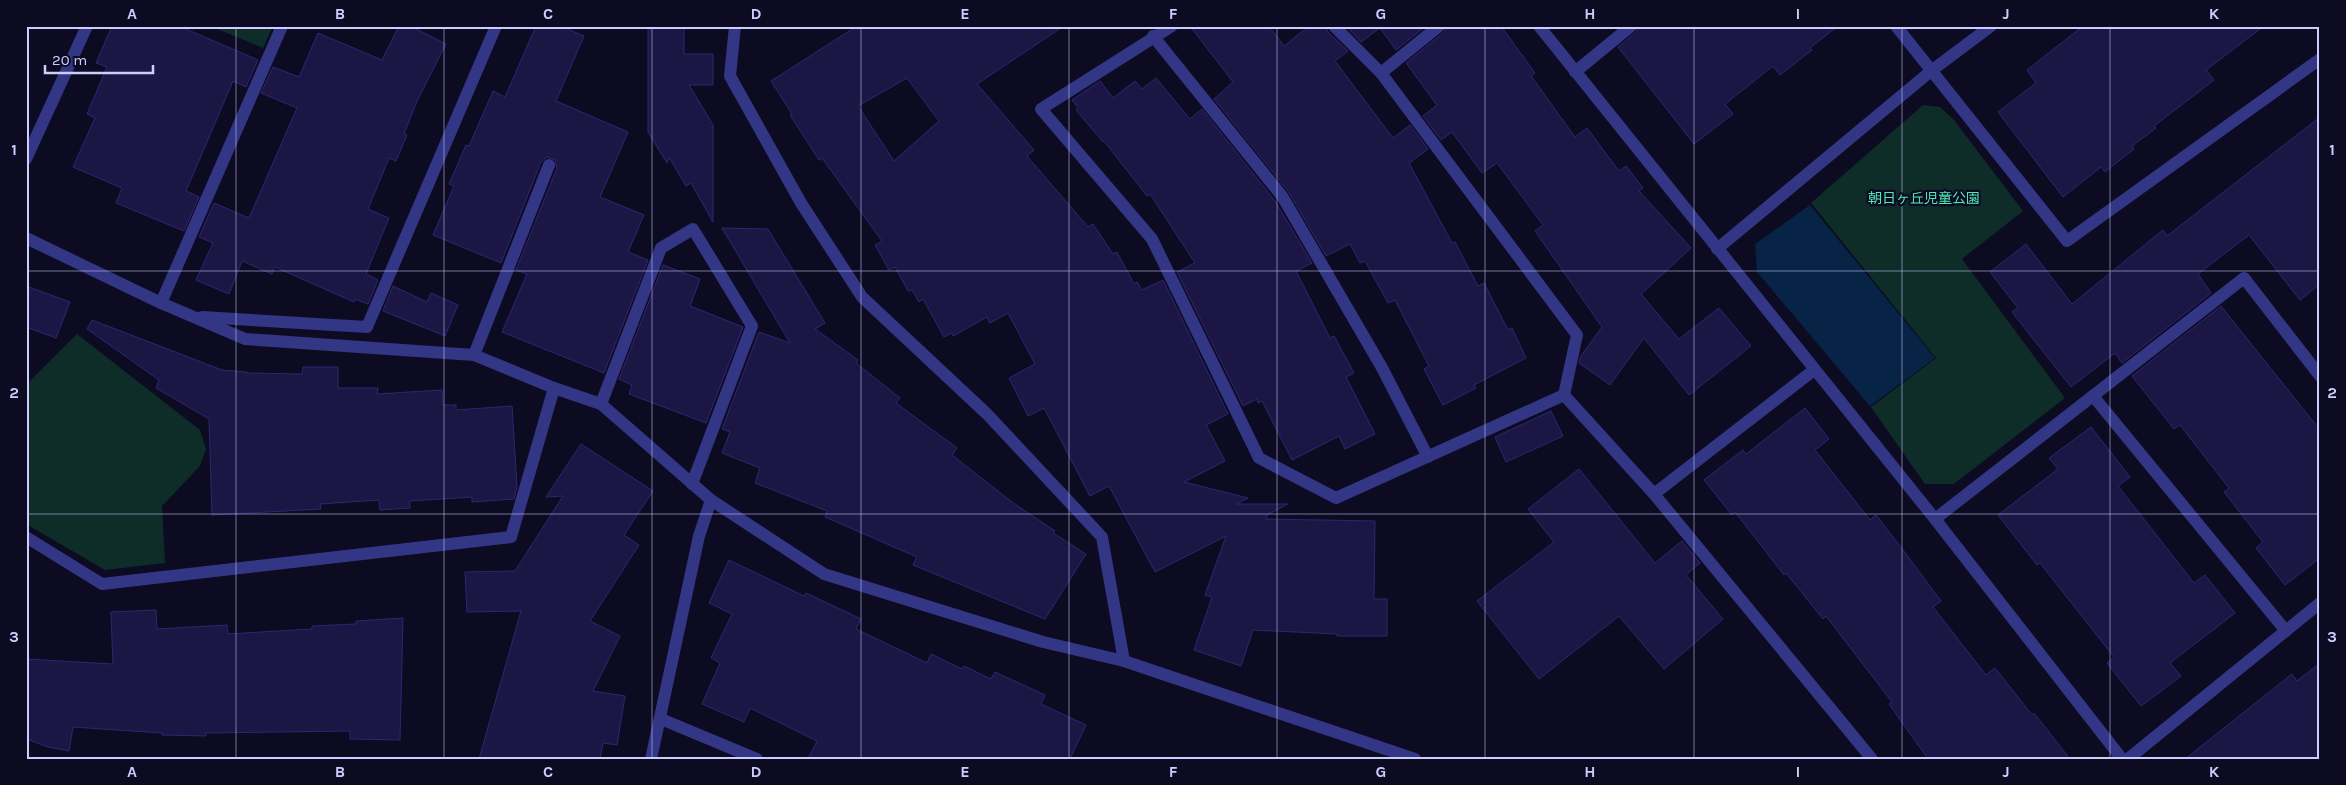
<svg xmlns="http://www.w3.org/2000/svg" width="2346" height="785" viewBox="0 0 2346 785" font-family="Karla,'Noto Sans JP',sans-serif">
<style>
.green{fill:#0e2c28}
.water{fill:#072345}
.building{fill:#1b1644;stroke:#2f2672;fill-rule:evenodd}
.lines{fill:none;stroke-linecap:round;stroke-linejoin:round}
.service{stroke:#323685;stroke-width:12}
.minor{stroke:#323685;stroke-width:12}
.grid{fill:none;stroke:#cdccff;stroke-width:1;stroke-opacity:0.55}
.labels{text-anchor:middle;stroke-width:4.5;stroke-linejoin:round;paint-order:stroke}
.park-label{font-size:14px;fill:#4ee9b6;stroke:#0d0b22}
.neatline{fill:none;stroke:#cdccff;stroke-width:2}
.grid-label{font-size:16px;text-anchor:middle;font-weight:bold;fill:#cdccff}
</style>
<rect width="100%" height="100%" fill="#0d0b22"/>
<!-- green -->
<g class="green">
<path d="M210,26H273L263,48Z"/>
<path d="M1923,105L1940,107L1954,120L2023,211L1962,259L2065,398L1954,484H1925L1871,407L1936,358L1811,203Z"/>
<path d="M77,334L200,430L206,449L200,466L162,506L165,563L105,570L26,524V385Z"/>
</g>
<!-- water -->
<path class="water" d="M1810,205L1935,358L1870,406L1757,272L1755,244Z"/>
<!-- building -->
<g class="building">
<path d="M112,26H179L258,60L246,87L233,81L186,191L199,197L184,231L116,203L122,188L73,167L95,118L87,114L107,67L96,63Z"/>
<path d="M399,26H410L446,44L417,101L404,134L407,135L396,161L389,158L368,209L389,218L366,274L378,280L368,304L355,299L354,302L275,267L272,274L242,261L229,294L196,280L213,243L199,237L214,203L249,218L297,108L261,93L273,67L299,77L318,33L382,60Z"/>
<path d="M536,26H560L584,36L556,101L628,132L600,197L644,215L628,252L648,260L604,373L502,332L527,274L516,270L557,168L555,160L547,157L541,162L501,263L433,235L454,186L449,184L466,145L469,146L493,91L505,97Z"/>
<path d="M648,26H684V54H713V85H689L713,125V222L691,183L686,186L669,157L667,163L648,132Z"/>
<path d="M857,26H1064L977,84L1034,150L1027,156L1088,227L1093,224L1113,254L1117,252L1134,284L1137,282L1142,290L1163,280L1228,414L1206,425L1225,461L1184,482L1248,498L1236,504H1288L1267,515L1266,519L1375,521L1374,599H1387V636H1337V634L1253,630L1241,666L1194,650L1212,597L1205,595L1226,536L1155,572L1109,486L1090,496L1044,408L1028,416L1009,378L1035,364L1008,313L990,323L987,317L953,336L952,333L944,337L923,299L919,302L912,290L908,291L895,267L889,270L875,245L882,241L822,158L819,160L790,115L792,114L771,81ZM907,78L939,121L894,161L858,106Z"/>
<path d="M1190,26H1269L1284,46L1309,26H1326L1328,32L1348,51L1335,61L1393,138L1410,125L1428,149L1409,163L1452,243L1455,242L1478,286L1484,283L1508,330L1512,328L1526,358L1474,385L1476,388L1443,405L1424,369L1429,366L1395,300L1388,303L1365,261L1360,263L1350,244L1326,256L1288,191L1214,99L1233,82Z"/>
<path d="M1346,26H1426L1396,50L1380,28L1361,42Z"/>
<path d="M1447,26H1501L1535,73L1531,76L1575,137L1587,128L1619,171L1626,166L1643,188L1639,191L1691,248L1641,294L1679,339L1719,308L1751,346L1689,395L1644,338L1610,385L1579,363L1581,356L1602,327L1535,231L1543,225L1497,163L1482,173L1452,132L1441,140L1423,116L1437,105L1406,63L1444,32Z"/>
<path d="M1639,26H1838L1810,48L1812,50L1780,75L1773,66L1725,104L1733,114L1694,144L1618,47L1636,32Z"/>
<path d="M2083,26H2264L2206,70L2214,80L2154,126L2156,128L2132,146L2134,149L2105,172L2101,167L2063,197L1998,112L2036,83L2027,70Z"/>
<path d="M1156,78L1190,119L1202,109L1275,201L1312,263L1296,271L1330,338L1334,336L1354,373L1346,377L1375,434L1345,449L1339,436L1292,460L1262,401L1258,403L1257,399L1243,406L1177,272L1195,263L1150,194L1147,196L1104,141L1103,142L1076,110L1078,108L1072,100L1100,81L1113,98L1135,81L1142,89Z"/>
<path d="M2320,117V284L2300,300L2249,235L2198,274L2211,293L2122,363L2115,353L2071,387L2012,312L2018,308L1990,272L2026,244L2072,304L2163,230L2167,236Z"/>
<path d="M722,228L768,229L825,323L815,329L858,360L856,363L900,398L896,403L957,448L952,455L1012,502L1055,531L1053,533L1086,554L1045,619L913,565L917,557L825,517L827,511L755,483L760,468L722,453L730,432L722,429L759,332L790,343Z"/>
<path d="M663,265L700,279L690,306L743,327L706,423L629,394L632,385L619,379Z"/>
<path d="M26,286L70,302L56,338L26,327Z"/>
<path d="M393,286L427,302L431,293L458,305L445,336L383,311Z"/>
<path d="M2221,306L2320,430V558L2285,585L2256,548L2263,542L2224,492L2229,488L2180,425L2174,429L2132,376Z"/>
<path d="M92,320L222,370L247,372V373L302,374L303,367H338V388H378L377,394L442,390L443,405H456V410L512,406L517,487L514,499L472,502V497L409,501L410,508L380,510L379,500L320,504L321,509L212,515L209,419L156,388L159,380L87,329Z"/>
<path d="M1805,408L1829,439L1815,450L1870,520L1876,515L1903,550L1941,601L1933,607L1986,675L1995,668L2032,715L2034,713L2070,759H1928L1889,704L1892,702L1826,616L1823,619L1786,573L1784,575L1735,512L1732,515L1704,480L1743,450L1746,454Z"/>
<path d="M1551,411L1563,436L1506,462L1495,437Z"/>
<path d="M2091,427L2130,477L2118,486L2194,583L2205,575L2235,613L2170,663L2181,676L2141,706L2107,663L2114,657L2040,563L2037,565L1998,515L2058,469L2049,458Z"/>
<path d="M581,444L653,491L624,535L639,545L590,621L620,636L593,691L625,696L617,745L603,743L600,759H479L521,611L467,612L465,572L515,571L563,496L546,497Z"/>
<path d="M1579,469L1655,563L1682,541L1700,563L1686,575L1723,619L1664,669L1619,616L1539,679L1477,601L1554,542L1528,509Z"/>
<path d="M729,560L804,596L806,593L861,619L856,629L927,663L931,654L962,669L964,666L991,679L995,672L1045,695L1041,704L1086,725L1070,759H808L817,741L750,708L744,722L702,704L720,663L711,658L732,614L709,603Z"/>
<path d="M156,610L157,629L227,625L228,634L312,629V626L356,624V621L403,618L400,740L350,739V731L206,733V736L162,735V733L73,727L69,751L48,747L26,739V659L113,664L111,612Z"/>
<path d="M2320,663V759H2185L2292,674L2297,681Z"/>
</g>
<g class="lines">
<!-- service -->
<path class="service" d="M474,355L549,165"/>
<!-- minor -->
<g class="minor">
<path d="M735,26L730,76L801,203L862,297L987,414L1102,537L1124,661"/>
<path d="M1172,26L1041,109L1152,239L1259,458L1336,498L1564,395L1654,494"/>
<path d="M1334,26L1381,73L1577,335L1564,395"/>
<path d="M1539,26L1935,519L2122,759"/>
<path d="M1896,26L2067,241L2320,59"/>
<path d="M1153,36L1282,196L1381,366L1428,457"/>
<path d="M1575,72L1631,26"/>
<path d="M1381,73L1439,26"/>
<path d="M26,159L87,26"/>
<path d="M26,238L161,303L245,339L474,355L554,388L601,404L711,500L824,574L1043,642L1124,661L1415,759"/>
<path d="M1717,249L1931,71L1991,26"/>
<path d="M161,303L282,26"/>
<path d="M202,317L367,327L496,26"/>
<path d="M1814,370L1654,494L1872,759"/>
<path d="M2093,396L2286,631"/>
<path d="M601,404L661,248L693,229L752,326L692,484"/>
<path d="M1935,519L2244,278L2320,376"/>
<path d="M26,537L102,584L511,537L554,388"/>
<path d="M661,719L757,759"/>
<path d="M651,759L699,536L711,500"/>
<path d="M2128,759L2320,603"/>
</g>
</g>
<!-- grid -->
<path class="grid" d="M236,26V759M444,26V759M652,26V759M861,26V759M1069,26V759M1277,26V759M1485,26V759M1694,26V759M1902,26V759M2110,26V759M26,271H2320M26,514H2320"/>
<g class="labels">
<!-- park labels -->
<g class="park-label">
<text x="1924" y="203">朝日ヶ丘児童公園</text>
</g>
</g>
<!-- border -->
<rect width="2346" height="785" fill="none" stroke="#0d0b22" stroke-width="55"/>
<!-- scale -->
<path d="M45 65v8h108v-8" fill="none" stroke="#cdccff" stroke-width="2.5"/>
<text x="52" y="65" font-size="15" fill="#cdccff" stroke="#0d0b22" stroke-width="4" paint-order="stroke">20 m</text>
<rect x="28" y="28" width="2290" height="730" class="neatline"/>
<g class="grid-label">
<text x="132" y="19">A</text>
<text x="340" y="19">B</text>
<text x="548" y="19">C</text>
<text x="756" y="19">D</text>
<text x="965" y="19">E</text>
<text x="1173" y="19">F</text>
<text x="1381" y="19">G</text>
<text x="1590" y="19">H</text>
<text x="1798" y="19">I</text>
<text x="2006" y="19">J</text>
<text x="2214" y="19">K</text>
<text x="14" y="155">1</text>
<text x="2332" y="155">1</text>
<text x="14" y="398">2</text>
<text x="2332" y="398">2</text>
<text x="14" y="642">3</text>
<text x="2332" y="642">3</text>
<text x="132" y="777">A</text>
<text x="340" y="777">B</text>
<text x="548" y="777">C</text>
<text x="756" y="777">D</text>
<text x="965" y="777">E</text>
<text x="1173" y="777">F</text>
<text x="1381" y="777">G</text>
<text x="1590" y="777">H</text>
<text x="1798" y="777">I</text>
<text x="2006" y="777">J</text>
<text x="2214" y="777">K</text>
</g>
</svg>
